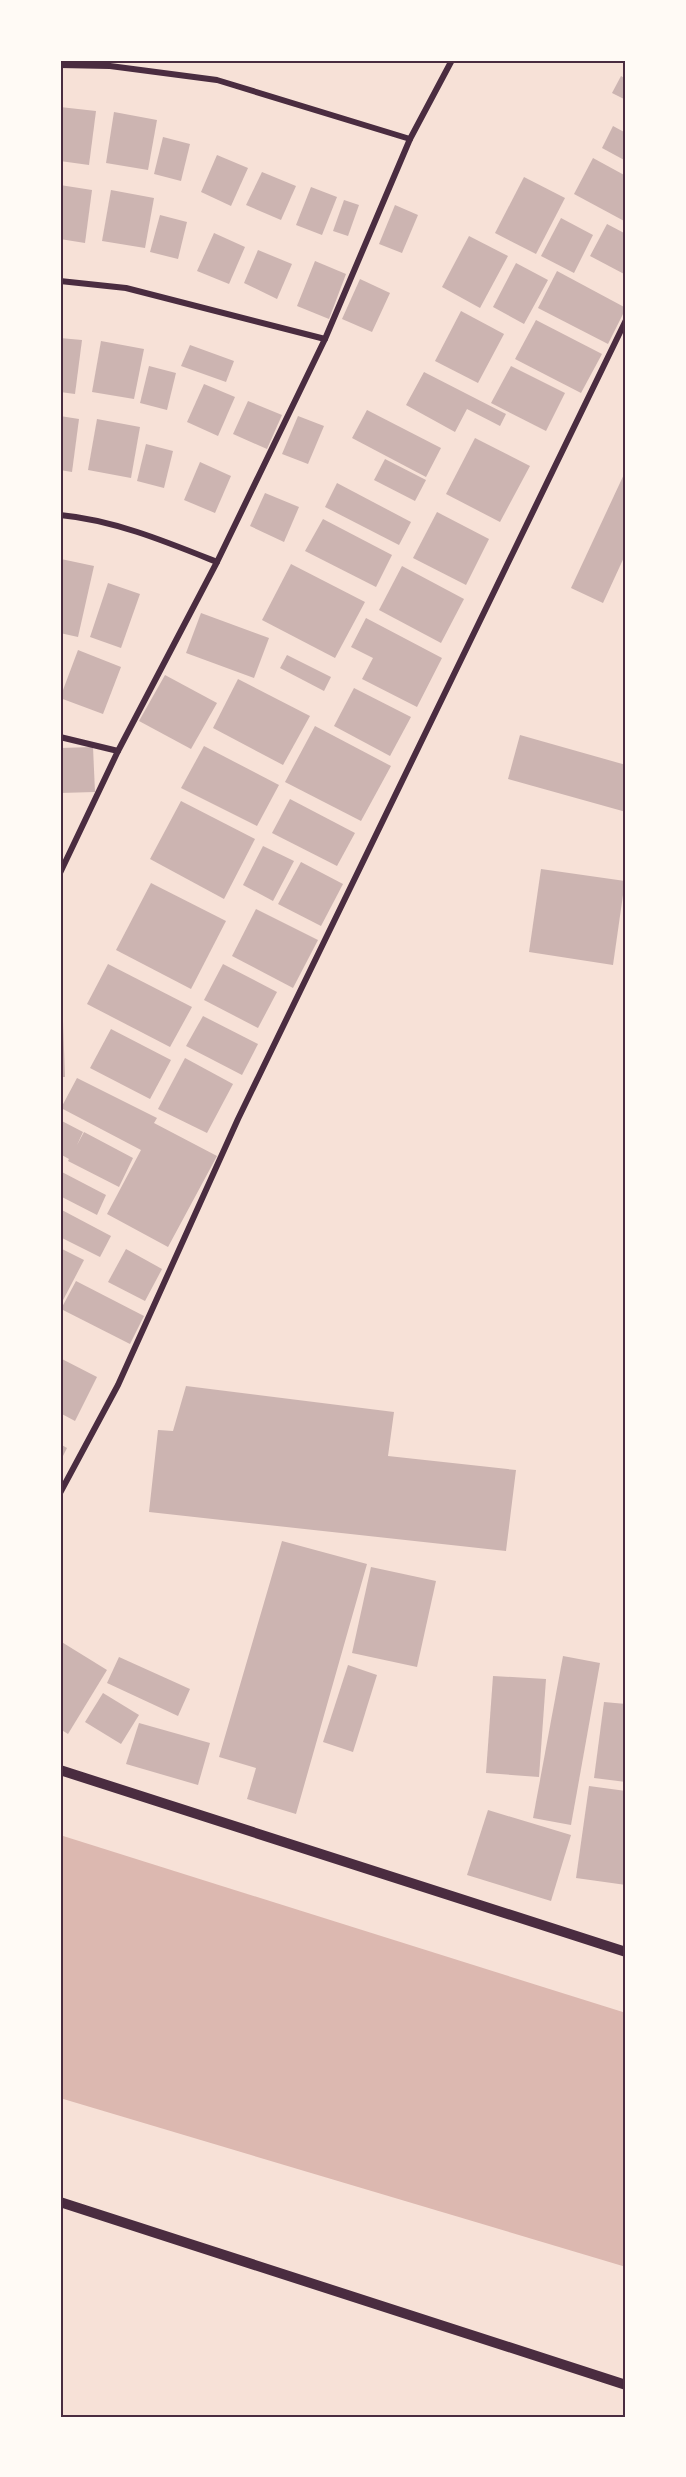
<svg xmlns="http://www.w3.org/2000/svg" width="686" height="2477" viewBox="0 0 686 2477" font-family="'Fira Sans Condensed',sans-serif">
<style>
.water{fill:#dcb8b0}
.building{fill:#ccb4b1}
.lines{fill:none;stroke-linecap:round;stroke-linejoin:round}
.minor{stroke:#4a2c40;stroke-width:6}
.tertiary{stroke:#4a2c40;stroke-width:10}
.neatline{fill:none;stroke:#4a2c40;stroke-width:2}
</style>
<rect width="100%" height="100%" fill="#f7e1d7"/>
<!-- water -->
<path class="water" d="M60,1835L626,2013V2267L60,2098Z"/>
<!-- building -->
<g class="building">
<path d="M621,76L626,79V100L612,93Z"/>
<path d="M60,107L96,111L89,165L60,161Z"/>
<path d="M114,112L157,120L148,170L106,163Z"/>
<path d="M613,126L626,133V161L602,148Z"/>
<path d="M163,137L190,144L181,181L154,174Z"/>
<path d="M217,155L248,168L231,206L201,192Z"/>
<path d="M593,158L626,176V222L574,194Z"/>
<path d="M262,172L296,186L281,220L246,205Z"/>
<path d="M524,177L565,198L536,254L495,233Z"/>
<path d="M60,185L92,190L85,243L60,239Z"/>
<path d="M311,187L337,197L322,235L296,225Z"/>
<path d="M111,190L154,198L145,248L102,241Z"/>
<path d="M344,200L359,205L348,236L333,231Z"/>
<path d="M395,205L418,215L402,253L379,244Z"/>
<path d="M160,215L187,222L178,259L150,252Z"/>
<path d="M561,218L593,235L574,273L541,256Z"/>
<path d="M607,224L626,234V275L590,256Z"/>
<path d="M214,233L245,247L229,284L197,271Z"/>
<path d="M469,236L508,256L480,308L442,287Z"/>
<path d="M258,250L292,264L277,299L244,283Z"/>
<path d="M315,261L346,274L329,319L297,306Z"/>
<path d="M516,263L548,280L524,324L493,307Z"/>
<path d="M557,271L626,308L608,344L538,308Z"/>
<path d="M360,279L390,293L372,332L342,319Z"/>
<path d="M461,311L504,334L478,383L435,361Z"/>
<path d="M536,320L602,354L581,393L515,359Z"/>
<path d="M60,338L82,340L75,394L60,392Z"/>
<path d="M101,341L144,349L134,399L92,392Z"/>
<path d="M190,345L234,361L226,382L181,366Z"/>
<path d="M149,366L176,373L167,410L140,403Z"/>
<path d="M511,366L565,393L546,431L491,403Z"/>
<path d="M424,372L506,414L500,426L467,409L455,432L406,405Z"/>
<path d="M204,384L235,397L218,436L187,422Z"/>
<path d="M248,401L282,415L267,449L233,434Z"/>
<path d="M367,410L441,448L426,477L352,438Z"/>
<path d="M60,416L79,419L72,472L60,470Z"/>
<path d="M298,416L324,426L308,464L282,454Z"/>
<path d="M97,419L140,427L131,478L88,470Z"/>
<path d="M475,438L530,466L500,522L446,494Z"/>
<path d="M146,444L173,451L164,488L137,481Z"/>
<path d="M385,459L426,480L415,501L374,480Z"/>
<path d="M200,462L231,476L215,513L184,500Z"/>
<path d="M626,470V553L603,603L571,588Z"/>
<path d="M337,483L411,522L399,545L325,507Z"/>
<path d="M265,493L299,507L284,542L250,526Z"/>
<path d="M437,512L489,539L466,585L413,558Z"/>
<path d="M323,519L392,555L376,587L305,551Z"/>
<path d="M61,559L94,566L78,637L60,633Z"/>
<path d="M291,564L365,602L335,658L262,620Z"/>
<path d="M402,566L464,599L441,643L379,610Z"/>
<path d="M108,583L140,594L121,648L90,637Z"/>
<path d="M201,613L269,638L254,678L186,653Z"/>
<path d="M366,618L442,658L417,707L362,679L373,658L351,647Z"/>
<path d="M78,650L121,667L103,714L60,698Z"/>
<path d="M287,655L331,677L324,691L280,668Z"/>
<path d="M165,675L217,703L191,749L139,721Z"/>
<path d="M238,679L310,716L283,765L213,728Z"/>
<path d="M354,688L411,717L390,756L334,726Z"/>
<path d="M315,726L391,766L361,821L285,782Z"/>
<path d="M520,735L626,765V812L508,779Z"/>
<path d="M204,746L279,785L257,826L181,788Z"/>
<path d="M93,747L95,792L60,793V748Z"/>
<path d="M290,799L355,833L337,866L272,833Z"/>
<path d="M181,801L255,839L224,899L150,859Z"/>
<path d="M263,846L294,861L273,901L243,885Z"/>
<path d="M301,862L343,884L321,926L278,904Z"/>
<path d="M541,869L625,881L613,965L529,952Z"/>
<path d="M151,883L226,921L191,989L116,950Z"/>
<path d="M256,909L318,940L293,988L232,956Z"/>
<path d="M108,964L192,1007L170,1047L87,1004Z"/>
<path d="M223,964L277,992L258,1028L204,1000Z"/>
<path d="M203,1016L258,1044L242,1075L186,1046Z"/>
<path d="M60,1022H63L65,1077H60Z"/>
<path d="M111,1029L171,1060L150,1099L90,1068Z"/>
<path d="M185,1058L233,1084L207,1133L158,1109Z"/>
<path d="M77,1078L157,1118L154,1123L217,1156L168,1247L107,1214L141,1150L61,1108Z"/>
<path d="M60,1120L83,1132L77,1145L84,1132L133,1158L119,1187L68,1161L69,1159L60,1154Z"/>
<path d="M60,1171L106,1195L97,1215L60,1196Z"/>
<path d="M60,1209L111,1236L100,1257L60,1237Z"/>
<path d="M60,1248L84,1260L60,1306Z"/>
<path d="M126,1249L162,1269L145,1301L108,1282Z"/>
<path d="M76,1281L144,1316L130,1344L61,1309Z"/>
<path d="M60,1358L97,1377L75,1421L60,1413Z"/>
<path d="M186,1386L394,1412L388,1456L516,1470L506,1551L149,1512L158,1430L173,1431Z"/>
<path d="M60,1444L67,1448L60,1462Z"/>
<path d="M282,1541L367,1564L296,1814L247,1799L256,1768L219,1757Z"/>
<path d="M371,1567L436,1581L417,1667L352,1653Z"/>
<path d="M60,1641L107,1670L68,1734L60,1729Z"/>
<path d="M563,1656L600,1663L571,1825L533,1818Z"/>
<path d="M119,1657L190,1689L178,1716L107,1683Z"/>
<path d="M348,1665L377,1675L353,1752L323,1742Z"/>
<path d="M493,1676L546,1679L539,1777L486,1773Z"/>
<path d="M103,1693L139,1715L121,1744L85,1722Z"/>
<path d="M604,1702L626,1704V1782L594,1778Z"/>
<path d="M139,1723L210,1743L198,1785L126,1764Z"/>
<path d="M589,1786L626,1791V1885L576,1878Z"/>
<path d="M488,1810L571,1835L551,1901L467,1875Z"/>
</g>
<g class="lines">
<!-- minor -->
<g class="minor">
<path d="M60,65L110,66L217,80L410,139"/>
<path d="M60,281L126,288L325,339"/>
<path d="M60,515C114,520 167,542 217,562"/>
<path d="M60,737L118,751"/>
<path d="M60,873L118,751L217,562L325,339L410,139L452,60"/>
<path d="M60,1493L118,1385L238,1119L626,320"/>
</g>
<!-- tertiary -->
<g class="tertiary">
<path d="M60,1770L626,1952"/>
<path d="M60,2202L626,2385"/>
</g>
</g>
<!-- border -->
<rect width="686" height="2477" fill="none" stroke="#fffaf5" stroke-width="123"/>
<rect x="62" y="62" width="562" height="2354" class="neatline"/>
</svg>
